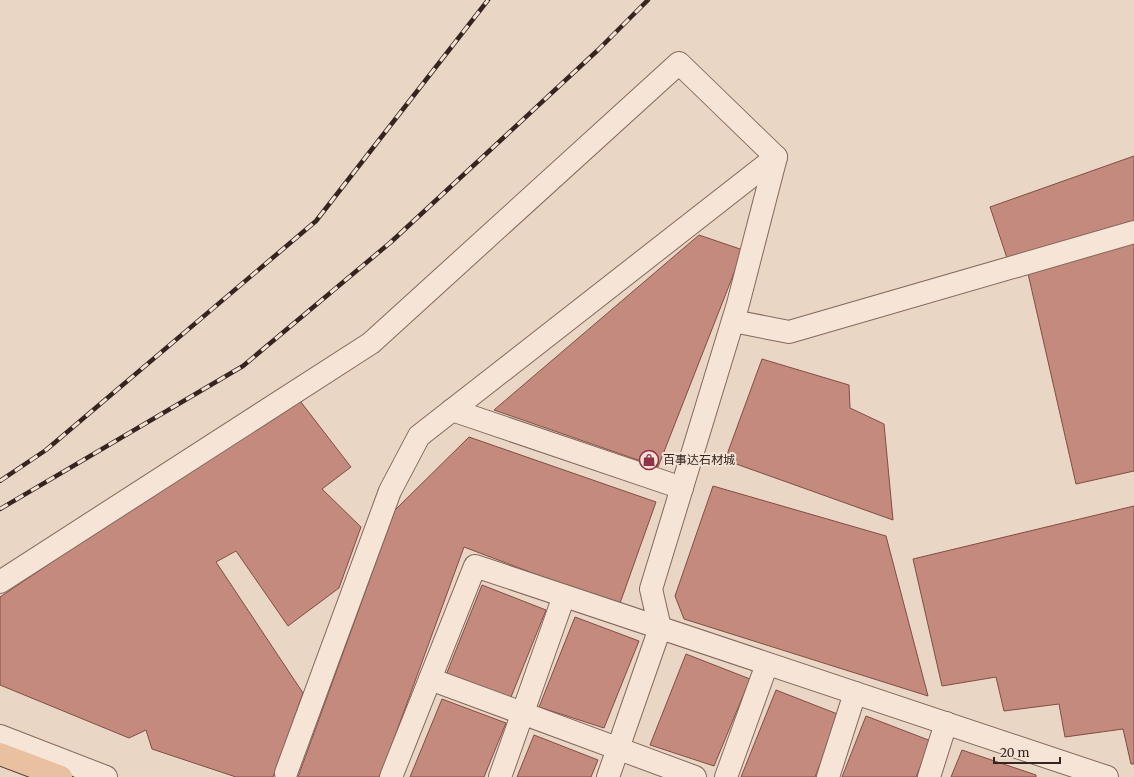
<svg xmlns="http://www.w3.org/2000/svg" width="1134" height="777" viewBox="0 0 1134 777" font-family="Merriweather,'Noto Sans SC',serif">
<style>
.building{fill:#c58a7e;stroke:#814d44}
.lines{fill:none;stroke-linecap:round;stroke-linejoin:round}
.minor-casing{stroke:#84685c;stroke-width:24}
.major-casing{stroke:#523830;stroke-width:24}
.minor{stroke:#f6e5d7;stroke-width:22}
.major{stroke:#eac1a0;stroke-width:22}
.rail-casing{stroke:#35241f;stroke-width:4.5}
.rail{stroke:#f2e2d4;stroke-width:3;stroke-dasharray:9;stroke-linecap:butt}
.labels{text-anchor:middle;stroke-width:4;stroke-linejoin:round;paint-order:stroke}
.poi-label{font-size:12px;fill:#35241f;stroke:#f2e2d4;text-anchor:start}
</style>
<rect width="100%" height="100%" fill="#ead6c5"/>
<!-- building -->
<g class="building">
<path d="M1134,156V221L1008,261L990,207Z"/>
<path d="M1134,221V471L1076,484L1024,256Z"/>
<path d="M699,235L743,250L658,467L494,410Z"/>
<path d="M762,359L849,385L850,408L884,424L893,520L725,460Z"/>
<path d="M297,397L351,467L322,489L361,527L339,588L288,626L236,551L216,562L303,693L273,777H236L152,749L146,730L129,738L0,685V597Z"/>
<path d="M469,437L656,502L619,606L464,547L380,777H298L395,510Z"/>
<path d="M713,486L886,536L928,696L684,619L675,596Z"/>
<path d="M1134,506V764H1131L1123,729L1065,737L1059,704L1004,711L996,677L942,686L913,559Z"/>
<path d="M482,585L546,610L511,697L446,675Z"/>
<path d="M575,617L639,641L604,728L539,707Z"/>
<path d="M686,654L750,679L714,766L650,745Z"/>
<path d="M776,690L840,715L815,777H741Z"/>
<path d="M442,699L506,723L484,777H410Z"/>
<path d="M866,716L931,741L916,777H842Z"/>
<path d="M534,735L598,760L591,777H517Z"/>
<path d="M962,750L1036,775V777H951Z"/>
</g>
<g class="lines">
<!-- minor casing -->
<g class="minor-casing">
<g id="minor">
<path d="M733,321L789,332L1134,232"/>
<path d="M452,410L682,488"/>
<path d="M0,582L371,343L679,63L776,157L738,304L651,589L660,628L608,777"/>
<path d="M430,679L695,777"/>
<path d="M0,736L106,777"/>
<path d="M286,773L390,491L419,436L776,157"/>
<path d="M391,777L475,566L1107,777"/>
<path d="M500,777L564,596"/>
<path d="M726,777L767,664"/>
<path d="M828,777L855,693"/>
<path d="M929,777L946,723"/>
</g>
</g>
<!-- major casing -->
<g class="major-casing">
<path id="major" d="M0,754L61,777"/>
</g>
<!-- minor -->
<use href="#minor" class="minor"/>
<!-- major -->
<use href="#major" class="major"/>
<!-- rail casing -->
<g class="rail-casing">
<g id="rail">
<path d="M0,481L46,450L316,221L488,0"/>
<path d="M0,509L243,366L391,242L598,50L648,0"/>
</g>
</g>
<!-- rail -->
<use href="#rail" class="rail"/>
</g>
<!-- icons -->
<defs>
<g id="shop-ring" transform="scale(1)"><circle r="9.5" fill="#f2e2d4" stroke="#8e3149" stroke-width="1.5"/><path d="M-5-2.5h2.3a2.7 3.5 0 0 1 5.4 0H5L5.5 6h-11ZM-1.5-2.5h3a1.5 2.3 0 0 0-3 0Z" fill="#8e3149"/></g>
</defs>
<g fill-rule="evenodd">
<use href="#shop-ring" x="649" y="460"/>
</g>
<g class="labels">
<!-- poi labels -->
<g class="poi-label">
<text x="663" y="464">百事达石材城</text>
</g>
</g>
<!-- scale -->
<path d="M994 757v6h66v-6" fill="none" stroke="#35241f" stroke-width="2"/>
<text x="1000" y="757" font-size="12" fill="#35241f" stroke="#f2e2d4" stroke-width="3" paint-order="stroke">20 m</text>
</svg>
